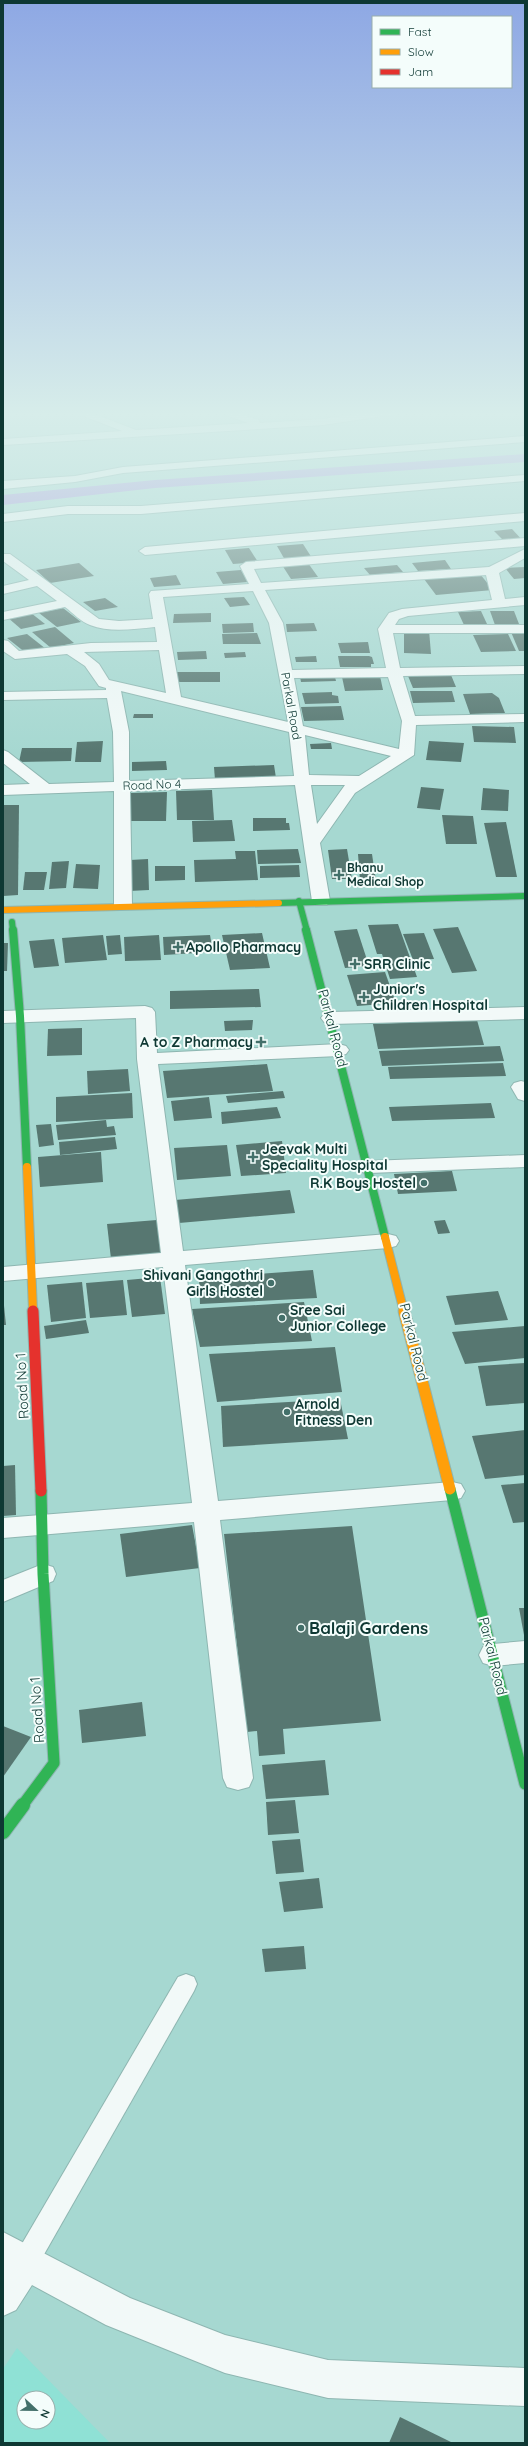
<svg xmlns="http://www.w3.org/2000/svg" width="528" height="2446" viewBox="0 0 528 2446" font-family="Quicksand,sans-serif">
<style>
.built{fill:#8fe1d5;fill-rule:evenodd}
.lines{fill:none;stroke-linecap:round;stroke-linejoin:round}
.canal{fill:#a895de;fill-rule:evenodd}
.building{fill:#577771}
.lane-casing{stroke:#8eb6b1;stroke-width:2}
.street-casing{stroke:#8eb6b1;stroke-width:2}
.fast-far3-casing{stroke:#8eb6b1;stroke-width:8}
.fast-far2-casing{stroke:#8eb6b1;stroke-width:10}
.fast-far1-casing{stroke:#8eb6b1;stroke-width:13}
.fast-casing{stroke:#8eb6b1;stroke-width:16}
.slow-far2-casing{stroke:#8eb6b1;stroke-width:8}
.slow-far1-casing{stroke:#8eb6b1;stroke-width:10}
.slow-casing{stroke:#8eb6b1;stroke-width:13}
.jam-casing{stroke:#8eb6b1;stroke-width:13}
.lane{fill:#f2f9f8;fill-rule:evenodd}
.street{fill:#f2f9f8;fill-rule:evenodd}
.fast-far3{stroke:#30b455;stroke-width:6}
.fast-far2{stroke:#30b455;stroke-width:8}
.fast-far1{stroke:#30b455;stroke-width:11}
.fast{stroke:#30b455;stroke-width:14}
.slow-far2{stroke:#ff9f0a;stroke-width:6}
.slow-far1{stroke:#ff9f0a;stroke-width:8}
.slow{stroke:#ff9f0a;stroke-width:11}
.jam{stroke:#e5322d;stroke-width:11}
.poi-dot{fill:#43706a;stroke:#f4fdfb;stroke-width:1.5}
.labels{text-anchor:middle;stroke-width:4;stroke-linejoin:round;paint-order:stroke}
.far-street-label{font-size:12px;fill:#0e3833;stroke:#f4fdfb}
.far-poi-label{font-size:12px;font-weight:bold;fill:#0e3833;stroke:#f4fdfb;text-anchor:start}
.poi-label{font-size:14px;font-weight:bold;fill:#0e3833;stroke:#f4fdfb;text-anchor:start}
.street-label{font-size:14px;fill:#0e3833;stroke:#f4fdfb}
.near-poi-label{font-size:17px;font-weight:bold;fill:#0e3833;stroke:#f4fdfb;text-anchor:start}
</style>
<rect width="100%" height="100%" fill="#a6d8d1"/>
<!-- built -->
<path class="built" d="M17,2348L110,2443H3V2369ZM24,2398H48V2422H24Z"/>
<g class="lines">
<!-- canal -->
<path class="canal" d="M525,454V462L155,488L3,505V495L155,480Z"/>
</g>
<!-- building -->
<g class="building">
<path d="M512,529L524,542L506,543L494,531Z"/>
<path d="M303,544L312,558L285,560L277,546Z"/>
<path d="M249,548L258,562L233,564L225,550Z"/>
<path d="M445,560L451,569L418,571L412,563Z"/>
<path d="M79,563L94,576L50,583L36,570Z"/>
<path d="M308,563L318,577L291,579L282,565Z"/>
<path d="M397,565L403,572L370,575L364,568Z"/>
<path d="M525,567V578L514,579L505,568Z"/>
<path d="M241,570L248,582L223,584L216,572Z"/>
<path d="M480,574L493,590L436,595L424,579Z"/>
<path d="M176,575L181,585L154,587L150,578Z"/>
<path d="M244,597L250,605L230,607L224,598Z"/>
<path d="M105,598L118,607L95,611L83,602Z"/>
<path d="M63,608L81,622L57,627L39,613Z"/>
<path d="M481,611L487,624L464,625L458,612Z"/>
<path d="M490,611H514L519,624L495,625Z"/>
<path d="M31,613L45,624L21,629L7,617Z"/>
<path d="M211,613V622L173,623L174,614Z"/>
<path d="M253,623L254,632L223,633L222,624Z"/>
<path d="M314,623L317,631L287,632L286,624Z"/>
<path d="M55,627L74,643L51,648L32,632Z"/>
<path d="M404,630H429L431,654L404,653Z"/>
<path d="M511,632H525V651H519Z"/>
<path d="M257,633L261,644H223L222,634Z"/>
<path d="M27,634L46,649L26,653L7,638Z"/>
<path d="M508,634L516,651L481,652L473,635Z"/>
<path d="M368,642L370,653H341L338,643Z"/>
<path d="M206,651L207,659L178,660L177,652Z"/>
<path d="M245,652L246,657L225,658L224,653Z"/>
<path d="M316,656L317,662H296L295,657Z"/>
<path d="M338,656H369L372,657L374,664H371V667H340Z"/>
<path d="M177,672H220V682H176Z"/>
<path d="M451,675L456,687L413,688L408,676Z"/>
<path d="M380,676L383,690L345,691L342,677Z"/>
<path d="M300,677H335L336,681L301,682Z"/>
<path d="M410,691H452L455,702L413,703Z"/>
<path d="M332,692V695L338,696L339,703L305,704L302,693Z"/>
<path d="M492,693L499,698L505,713L470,714L463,694Z"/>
<path d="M341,706L344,720L304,721L301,707Z"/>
<path d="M134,714H153V718H133Z"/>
<path d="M472,726L514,727L516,743L474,742Z"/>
<path d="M103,741L101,762H75L77,742Z"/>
<path d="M429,741L464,743L461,762L426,760Z"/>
<path d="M331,743L332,749H311L310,744Z"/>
<path d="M22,748H72L71,761L19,762Z"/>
<path d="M166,761L167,770L132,771V762Z"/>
<path d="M274,765L276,778L215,780L214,767Z"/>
<path d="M421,787L444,789L440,810L417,808Z"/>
<path d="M483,788L509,790L508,811L481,810Z"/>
<path d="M212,790L214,820H177L176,791Z"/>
<path d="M167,792L166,821H126L128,793Z"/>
<path d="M3,805H19L18,895L3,896Z"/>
<path d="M442,815L473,816L477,844H446Z"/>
<path d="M253,818H286V823H289L290,830L253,831Z"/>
<path d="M232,820L235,841L193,842L192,821Z"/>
<path d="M506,822L517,877H496L484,823Z"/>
<path d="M298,849L301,863L258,864L257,850Z"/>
<path d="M347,849L352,879H332L328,850Z"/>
<path d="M235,851H255L258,880L195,882L194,860L236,859Z"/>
<path d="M358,854H372L376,881H360Z"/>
<path d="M148,859L149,890L129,891L130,860Z"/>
<path d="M69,861L66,888L49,889L52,862Z"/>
<path d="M76,864L100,865L98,889L73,888Z"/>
<path d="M299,865L300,877L260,878V866Z"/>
<path d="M155,866H185V880L155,881Z"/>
<path d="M25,872H47L44,890H23Z"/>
<path d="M398,924L408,952L417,977L390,979L382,954H377L368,925Z"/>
<path d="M458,927L477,971L452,973L433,929Z"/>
<path d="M357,929L369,966L345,968L334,931Z"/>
<path d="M262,933L270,968L230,970L222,935Z"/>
<path d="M424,933L434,959L413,960L403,934Z"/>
<path d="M103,935L107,960L65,963L62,938Z"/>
<path d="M120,935L122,954L108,955L106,936Z"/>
<path d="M159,935L161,960L125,961L124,937Z"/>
<path d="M210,935L213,952L164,955L163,937Z"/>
<path d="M54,939L59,966L34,968L29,941Z"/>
<path d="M3,943H8L7,971H3Z"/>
<path d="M385,972L396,1003L357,1006L347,975Z"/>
<path d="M259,989L261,1007L170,1009V991Z"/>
<path d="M253,1020L252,1030L225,1031L224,1021Z"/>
<path d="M477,1020L484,1045L378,1049L373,1024Z"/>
<path d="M82,1028V1055L47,1056L48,1029Z"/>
<path d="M500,1046L504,1061L382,1066L379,1051Z"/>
<path d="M503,1063L506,1076L390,1079L388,1067Z"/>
<path d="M267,1064L273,1091L167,1098L163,1071Z"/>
<path d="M128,1069L130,1091L88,1094L87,1071Z"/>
<path d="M283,1091L285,1098L228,1103L226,1096Z"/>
<path d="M132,1093L133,1118L56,1122V1097Z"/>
<path d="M209,1097L212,1118L174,1121L171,1101Z"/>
<path d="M491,1103L495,1118L392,1121L389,1107Z"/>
<path d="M277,1107L281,1118L222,1124L221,1112Z"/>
<path d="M106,1120L107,1127L114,1126L116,1135L58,1140L56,1125Z"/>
<path d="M51,1124L54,1145L39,1147L36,1125Z"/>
<path d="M115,1137L117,1149L60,1155L59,1142Z"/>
<path d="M282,1141L286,1173L241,1176L236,1145Z"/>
<path d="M227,1145L231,1176L177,1180L174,1148Z"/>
<path d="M101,1152L103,1182L40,1187L38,1157Z"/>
<path d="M452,1171L457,1191L398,1194L394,1174Z"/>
<path d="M290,1190L295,1213L179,1223L175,1200Z"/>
<path d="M157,1220L162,1254L111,1259L107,1224Z"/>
<path d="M445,1220L450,1233L438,1234L434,1221Z"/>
<path d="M313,1270L317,1298L200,1304L199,1278Z"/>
<path d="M160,1277L165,1314L132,1317L127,1280Z"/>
<path d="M123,1280L127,1315L90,1318L86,1283Z"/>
<path d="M82,1282L86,1318L51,1322L47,1285Z"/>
<path d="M498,1291L508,1320L455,1325L446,1296Z"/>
<path d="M3,1296L6,1325H3Z"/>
<path d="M304,1302L312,1341L200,1347L192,1309Z"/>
<path d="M86,1320L89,1333L46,1339L44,1326Z"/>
<path d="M525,1326V1358L465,1364L452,1332Z"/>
<path d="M335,1347L342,1392L217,1402L209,1354Z"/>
<path d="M525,1363V1403L486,1406L478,1366Z"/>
<path d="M340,1399L348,1439L223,1447L221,1406Z"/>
<path d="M525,1430V1475L485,1479L472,1436Z"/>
<path d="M15,1465L16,1515L3,1516V1466Z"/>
<path d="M525,1483V1522L513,1523L501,1485Z"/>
<path d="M192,1525L200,1568L126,1577L120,1534Z"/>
<path d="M352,1526L381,1721L283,1729L285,1754L259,1756L257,1731L247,1732L224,1534Z"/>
<path d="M519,1608H525V1635H524Z"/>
<path d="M142,1702L146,1736L82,1743L79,1710Z"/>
<path d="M3,1726L31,1737L3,1777Z"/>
<path d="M325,1760L329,1795L266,1799L262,1765Z"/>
<path d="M295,1800L299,1833L268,1835L266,1802Z"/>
<path d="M300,1839L304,1872L276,1874L272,1841Z"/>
<path d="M319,1878L323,1908L284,1912L279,1882Z"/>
<path d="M304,1946L306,1969L265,1972L262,1949Z"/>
<path d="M400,2417L453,2443H389Z"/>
</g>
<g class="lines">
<!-- lane casing -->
<g class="lane-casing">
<path id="lane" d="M186,1974L194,1977L197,1984L194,1991L34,2272L25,2275L16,2272L13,2263L16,2254L178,1977Z"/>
</g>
<!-- street casing -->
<g class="street-casing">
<g id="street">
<path d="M71,411H86L136,430L248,423L215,411H231L259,420L260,423L323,419L375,411H401L396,414L323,425L3,445V439L122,431Z"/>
<path d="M525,436V442L123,473L75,482L3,489V481L75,476L123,467Z"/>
<path d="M525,475V481L141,514H68L3,522V514L68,506H141Z"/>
<path d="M525,513V521L145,555L139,551L145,547Z"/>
<path d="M525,538V546L254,569L261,583L489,567L525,549V558L499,573L505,599L525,597V605L408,616L399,619L395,625H525V633H393L400,668L525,666V674L403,676L415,716L525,714V722L416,725L414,755L355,793L320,843L330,901L327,905H315L312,901L295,785L130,791L132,905L129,909H117L114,905V791L3,795V785L30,784L3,763V750L8,752L49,784L114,782L113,732L107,698L3,700V692L106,690V688L99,686L85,666L67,654L15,659L3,651V640L8,641L19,651L91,643L157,642L155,627C134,629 110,633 90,625C81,622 73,613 65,607L3,620V612L57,601L37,586L3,594V586L29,580L3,561V554H10L99,619L119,621L153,619L149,594L151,591L249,584L240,566L246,562ZM486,575L492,600L402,609L389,613L378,629L386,668L292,670L283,623L265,590ZM253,591L269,623L288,722L181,697L163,597ZM159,650L166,693L109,680L99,664L84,652ZM388,677L402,721L399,749L303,726L294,678ZM121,691L289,732L294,776L129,781V732ZM305,735L391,756L359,776L309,775ZM311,785H345L317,824Z"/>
<path d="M145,1006L152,1008L155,1012L157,1053L339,1044L346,1046L349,1050L346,1054L339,1056L158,1064L183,1251L388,1234L396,1236L399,1241L396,1246L388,1248L185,1265L218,1501L452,1482L461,1484L465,1491L461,1498L452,1500L220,1520L253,1778L249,1787L238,1790L227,1787L223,1778L194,1522L3,1538V1518L192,1503L163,1267L3,1281V1267L161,1253L137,1059L136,1018L3,1023V1011Z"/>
<path d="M525,1007V1019L331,1024L324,1022L321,1018L324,1014L331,1012Z"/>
<path d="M521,1081L525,1082V1101L518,1099L511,1087L514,1083Z"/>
<path d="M525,1155V1167L369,1173L361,1172L358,1167L361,1162L369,1161Z"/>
<path d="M43,1564L53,1567L56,1574L53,1581L3,1602V1580Z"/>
<path d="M525,1641V1663L493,1666L483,1663L479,1655L483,1647L493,1644Z"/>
<path d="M3,2232L130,2298L225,2335L328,2360L525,2368V2406L328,2398L225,2373L106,2325L32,2285L16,2310L3,2316Z"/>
</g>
</g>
<!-- fast-far3 casing -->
<g class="fast-far3-casing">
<g id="fast-far3">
<path d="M299,901L307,931"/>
<path d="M279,903L525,896"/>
<path d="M12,922L13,931"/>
</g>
</g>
<!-- fast-far2 casing -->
<g class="fast-far2-casing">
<g id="fast-far2">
<path d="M13,930L20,1016L27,1167"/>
<path d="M306,930L385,1237"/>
</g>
</g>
<!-- fast-far1 casing -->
<g class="fast-far1-casing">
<g id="fast-far1">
<path d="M450,1489L525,1784"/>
<path d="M22,1806L54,1763L43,1574L41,1491"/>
</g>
</g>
<!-- fast casing -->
<g class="fast-casing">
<path id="fast" d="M3,1832L23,1805"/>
</g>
<!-- slow-far2 casing -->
<g class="slow-far2-casing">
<path id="slow-far2" d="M3,910L279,903"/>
</g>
<!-- slow-far1 casing -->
<g class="slow-far1-casing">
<g id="slow-far1">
<path d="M27,1167L33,1311"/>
<path d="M385,1237L404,1312"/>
</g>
</g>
<!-- slow casing -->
<g class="slow-casing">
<path id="slow" d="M404,1311L450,1489"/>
</g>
<!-- jam casing -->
<g class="jam-casing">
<path id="jam" d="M33,1311L41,1491"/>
</g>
<!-- lane -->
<use href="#lane" class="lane"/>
<!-- street -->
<use href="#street" class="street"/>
<!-- fast-far3 -->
<use href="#fast-far3" class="fast-far3"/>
<!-- fast-far2 -->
<use href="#fast-far2" class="fast-far2"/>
<!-- fast-far1 -->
<use href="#fast-far1" class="fast-far1"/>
<!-- fast -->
<use href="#fast" class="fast"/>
<!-- slow-far2 -->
<use href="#slow-far2" class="slow-far2"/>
<!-- slow-far1 -->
<use href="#slow-far1" class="slow-far1"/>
<!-- slow -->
<use href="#slow" class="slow"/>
<!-- jam -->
<use href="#jam" class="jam"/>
</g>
<!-- sky -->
<linearGradient id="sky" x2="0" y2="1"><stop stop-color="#8ea8e4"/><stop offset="0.55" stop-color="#d7edea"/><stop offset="1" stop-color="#d7edea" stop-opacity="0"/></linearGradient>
<rect width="528" height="753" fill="url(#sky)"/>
<!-- markers -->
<g class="poi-dot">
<path d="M337 869h4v4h4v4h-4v4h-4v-4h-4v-4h4z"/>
<path d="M176 941h4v4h4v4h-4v4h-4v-4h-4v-4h4z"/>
<path d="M353 958h4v4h4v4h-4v4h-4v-4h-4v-4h4z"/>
<path d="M362 991h4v4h4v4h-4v4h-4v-4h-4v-4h4z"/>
<path d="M259 1036h4v4h4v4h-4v4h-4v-4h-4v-4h4z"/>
<path d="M251 1151h4v4h4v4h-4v4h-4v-4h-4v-4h4z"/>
<circle cx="424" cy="1183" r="4"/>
<circle cx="271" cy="1283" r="4"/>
<circle cx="282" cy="1318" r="4"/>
<circle cx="287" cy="1412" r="4"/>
<circle cx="301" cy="1628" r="4"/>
</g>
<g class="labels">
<!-- far-street labels -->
<g class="far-street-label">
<text transform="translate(291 706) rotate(80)" y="4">Parkal Road</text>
<text transform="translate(152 785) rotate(-2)" y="4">Road No 4</text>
</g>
<!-- far-poi labels -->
<g class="far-poi-label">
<text x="347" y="872">Bhanu<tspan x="347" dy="14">Medical Shop</tspan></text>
</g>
<!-- poi labels -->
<g class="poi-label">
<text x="186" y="952">Apollo Pharmacy</text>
<text x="364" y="969">SRR Clinic</text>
<text x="373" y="994">Junior's<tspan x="373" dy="16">Children Hospital</tspan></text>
<text x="253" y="1047" text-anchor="end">A to Z Pharmacy</text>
<text x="262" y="1154">Jeevak Multi<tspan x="262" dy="16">Speciality Hospital</tspan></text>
<text x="416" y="1188" text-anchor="end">R.K Boys Hostel</text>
<text x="263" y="1280" text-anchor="end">Shivani Gangothri<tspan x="263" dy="16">Girls Hostel</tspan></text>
<text x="290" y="1315">Sree Sai<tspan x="290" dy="16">Junior College</tspan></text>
<text x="295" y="1409">Arnold<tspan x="295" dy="16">Fitness Den</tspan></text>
</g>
<!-- street labels -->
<g class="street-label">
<text transform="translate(333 1028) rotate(75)" y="5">Parkal Road</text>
<text transform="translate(414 1342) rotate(76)" y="5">Parkal Road</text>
<text transform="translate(22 1386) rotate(-93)" y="5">Road No 1</text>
<text transform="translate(493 1656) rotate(76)" y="5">Parkal Road</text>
<text transform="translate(37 1710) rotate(-94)" y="5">Road No 1</text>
</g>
<!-- near-poi labels -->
<g class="near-poi-label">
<text x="309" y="1634">Balaji Gardens</text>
</g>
</g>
<!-- border -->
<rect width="528" height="2446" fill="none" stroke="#0e3833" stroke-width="8"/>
<!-- legend -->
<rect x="372" y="16" width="140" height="72" fill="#f4fdfb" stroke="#98aeab"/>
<rect x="380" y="29" width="20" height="6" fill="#30b455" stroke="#98aeab"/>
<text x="408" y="36" font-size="12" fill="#0e3833">Fast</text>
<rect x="380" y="49" width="20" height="6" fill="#ff9f0a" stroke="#98aeab"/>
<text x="408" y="56" font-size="12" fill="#0e3833">Slow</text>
<rect x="380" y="69" width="20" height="6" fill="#e5322d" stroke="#98aeab"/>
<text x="408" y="76" font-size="12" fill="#0e3833">Jam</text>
<!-- north arrow -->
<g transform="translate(36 2410) rotate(112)"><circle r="19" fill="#f4fdfb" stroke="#98aeab"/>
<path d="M0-3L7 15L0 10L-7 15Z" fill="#43706a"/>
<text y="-6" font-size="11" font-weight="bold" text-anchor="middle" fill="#0e3833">N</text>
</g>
</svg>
